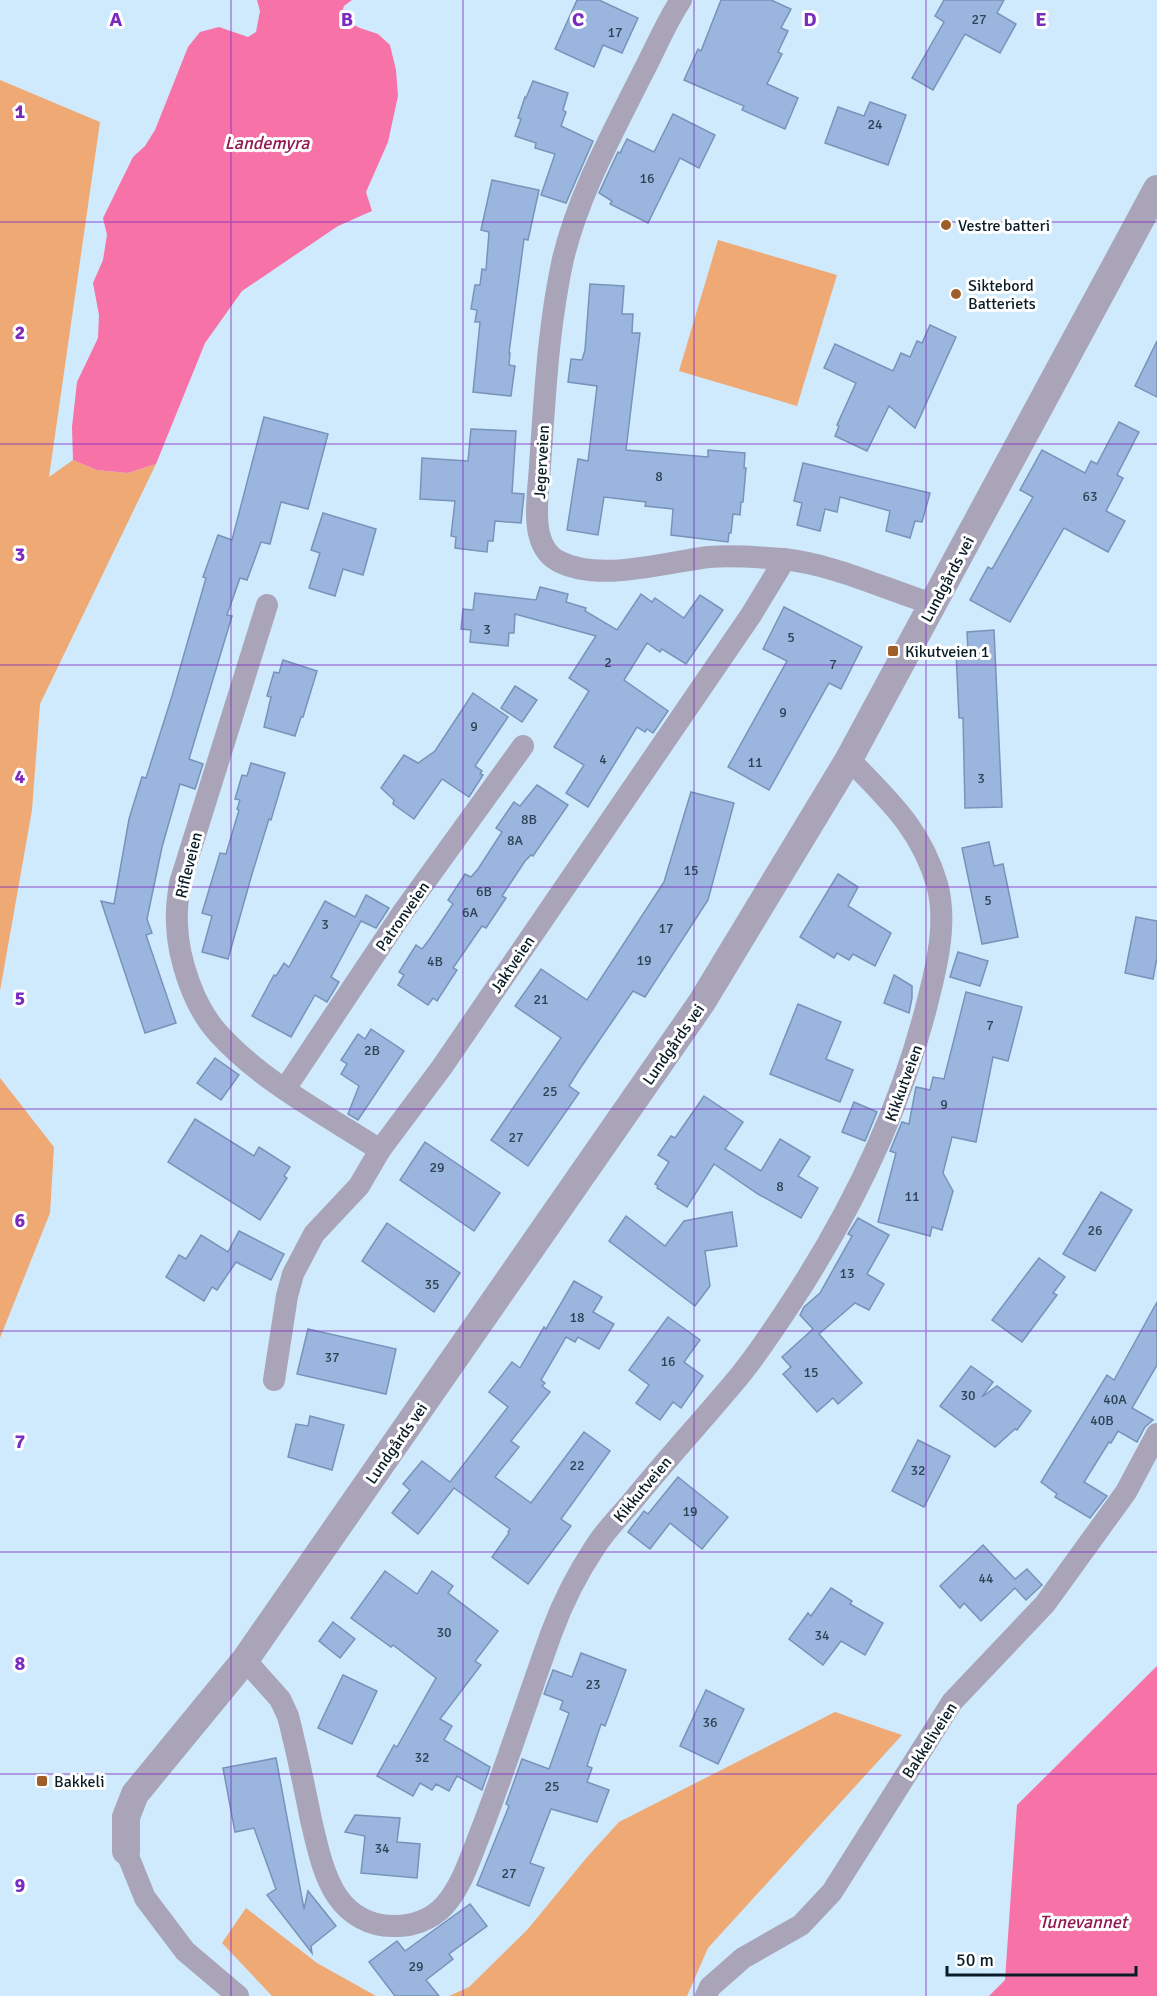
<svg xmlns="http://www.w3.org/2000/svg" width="1157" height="1996" viewBox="0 0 1157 1996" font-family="Signika,sans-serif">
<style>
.green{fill:#efa974}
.water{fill:#f772a6}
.building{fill:#9ab6de;stroke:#7893ba;stroke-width:1.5}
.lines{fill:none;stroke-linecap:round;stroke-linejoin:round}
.minor{stroke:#a9a4b8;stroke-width:22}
.tertiary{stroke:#a9a4b8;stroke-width:28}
.grid{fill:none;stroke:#7b2cbf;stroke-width:1.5;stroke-opacity:0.55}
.poi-dot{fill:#9f5e28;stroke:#fff;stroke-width:2}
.labels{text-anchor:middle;stroke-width:6;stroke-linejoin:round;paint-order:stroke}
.number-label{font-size:14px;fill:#2e4255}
.poi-label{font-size:16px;fill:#0a1c27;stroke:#fff;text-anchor:start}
.street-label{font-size:16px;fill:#0a1c27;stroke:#fff}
.water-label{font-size:18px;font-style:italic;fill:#911952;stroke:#fff}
.grid-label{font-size:20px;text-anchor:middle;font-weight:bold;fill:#7b2cbf;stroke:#fff;stroke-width:6;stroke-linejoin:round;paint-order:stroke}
</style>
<rect width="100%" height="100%" fill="#cfeafd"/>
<!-- green -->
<g class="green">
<path d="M0,80L100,122L49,477L73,460L97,470L128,473L156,464L40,704L32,810L0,991Z"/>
<path d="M718,240L837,275L797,406L679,371Z"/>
<path d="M0,1078L54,1147L50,1213L0,1338Z"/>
<path d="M835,1712L902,1735L708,1948L687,1996H449L469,1987L527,1930L588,1856L619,1822Z"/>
<path d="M246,1908L317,1963L376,1996H272L222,1943Z"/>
</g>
<!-- water -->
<g class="water">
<path d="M257,0H352L344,6L340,18L360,28L378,34L390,45L396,70L398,96L388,142L366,192L372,211L338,226L242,291L205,343L156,464L128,473L97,470L73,460L72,427L77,382L98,338L99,315L93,283L103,260L107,235L103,218L133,157L145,146L155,130L188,47L200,32L219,27L248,37L256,32L260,11Z"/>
<path d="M1157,1666V1996H989L1005,1980L1017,1805Z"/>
</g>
<!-- building -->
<g class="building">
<path d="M577,0H599L638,18L622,53L603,45L594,67L555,49Z"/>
<path d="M721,0H771L791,9L781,28L788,31L778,52L782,54L767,84L798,98L785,129L742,110L744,106L684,80L698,49L701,51Z"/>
<path d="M944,0H1004L997,13L1016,24L1000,53L965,34L933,90L912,78L944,22L935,16Z"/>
<path d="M533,81L568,93L563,110L566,112L561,126L593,141L566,203L541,195L555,154L535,148L536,143L515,136L521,119L518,118L525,97L526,98Z"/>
<path d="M870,102L906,115L888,165L825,143L838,107L864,116Z"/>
<path d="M673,114L715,135L699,168L680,158L648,223L610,204L612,201L599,193L618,152L620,153L627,139L654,152Z"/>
<path d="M492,180L539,190L528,240L524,239L509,353H510L509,365L515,366L511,396L473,392L480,322H475L477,310L471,309L475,285H480L482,269L486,270L489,232L481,230Z"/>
<path d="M590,284L624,286L622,314H633L632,333H640L626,450L708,457V450L745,453L744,468H746L743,502H741L740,515L733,514L731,533H729L728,542L671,535L673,509L645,506L646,502L604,497L598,535L567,530L578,459L588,461L597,386L568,382L571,359L582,360L585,350Z"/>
<path d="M930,325L956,337L915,428L889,406L867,451L835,436L839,426L837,425L856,383L824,368L835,344L893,371L901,353L910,357L917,341L922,343Z"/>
<path d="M1157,341V397L1135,386Z"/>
<path d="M264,417L328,434L308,509L281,502L270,544L261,542L247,580L240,578L227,615L232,616L189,759L203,764L195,789L180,784L162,847L147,919L152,933L146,935L176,1023L145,1033L101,901L114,904L129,819L142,777L146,778L172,696L206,578L203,577L218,535L232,540Z"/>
<path d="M1119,422L1139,432L1117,475L1123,478L1106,511L1125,521L1108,552L1064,528L1010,622L970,600L988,567L992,569L1033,497L1020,490L1042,450L1085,473L1091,461L1097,464Z"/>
<path d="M471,429L516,431L512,493L524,494L521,523L495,521L493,541H488L487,552L455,548L456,537L451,536L455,501L420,499L422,458L468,461Z"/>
<path d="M803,463L930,493L922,522L915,521L910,538L886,531L890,511L840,497L837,512L825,509L820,531L797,525L802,503L794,501Z"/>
<path d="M323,513L376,529L363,575L343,569L335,596L309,588L320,553L311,550Z"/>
<path d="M540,587L568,594L566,602L586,608L585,611L617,630L641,594L652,602L655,598L684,618L700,595L723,610L686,664L662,649L660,652L647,643L624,680L668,711L653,733L647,729L645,732L637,727L588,807L566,793L584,765L554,747L589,691L569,678L596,636L515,614L514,633H509L508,646L470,642L471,630L461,629L463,609L473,610L475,593L536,600Z"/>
<path d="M784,607L862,647L841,689L829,683L769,790L728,767L787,661L763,649Z"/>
<path d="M994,630L1002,807L965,808L963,718H959L956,651L968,650L967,632Z"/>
<path d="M283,660L317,671L303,717H301L295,736L264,727L271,697L267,696L274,672L279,673Z"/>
<path d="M515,686L537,700L522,722L501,708Z"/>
<path d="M473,693L508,717L475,766L482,771L480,774L483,775L469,797L442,779L414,819L393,804L394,800L381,788L404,755L418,763L435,751Z"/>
<path d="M251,763L285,773L271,820L269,819L252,874L228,959L202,952L212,916L202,913L220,853L226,854L239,810L237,809L240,800L235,799L242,775L247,776Z"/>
<path d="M537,785L568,805L533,856L531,855L525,861L502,896L506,898L486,928L482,926L453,968L457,970L437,1001L433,998L428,1005L398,985L404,975L399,972L416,945L422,949L429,940L453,904L448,900L465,874L471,877L478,869L502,832L496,828L514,802L520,806Z"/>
<path d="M691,792L734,803L708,900L645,997L633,991L579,1070L569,1086L579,1093L528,1166L491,1140L561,1038L515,1006L541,969L587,1000L664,882Z"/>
<path d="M989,842L994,866L1003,864L1018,937L982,944L962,848Z"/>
<path d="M838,874L858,887L848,906L891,933L875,966L853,954L849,960L837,953L834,958L800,937Z"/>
<path d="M366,895L389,908L376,928L361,921L331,977L339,982L327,1002L315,995L291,1037L252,1016L274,975L276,976L284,963L289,967L325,901L355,917Z"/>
<path d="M1136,917L1157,921V958L1153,979L1125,973Z"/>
<path d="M958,952L988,961L980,986L950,977Z"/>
<path d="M894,975L912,986V998L909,1013L884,1003Z"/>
<path d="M966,992L1022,1007L1008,1061L993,1057L976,1142L952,1137L943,1173L953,1191L942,1230L932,1227L930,1236L878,1222L896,1153L890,1151L902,1122L909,1124L916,1087L930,1090L933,1077L944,1079Z"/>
<path d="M798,1004L841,1022L826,1059L853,1070L840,1102L770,1074Z"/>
<path d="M371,1029L404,1051L358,1120L348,1114L359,1086L341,1074L347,1064L341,1060L358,1034L365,1039Z"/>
<path d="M215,1058L239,1075L221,1100L197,1083Z"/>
<path d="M704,1096L743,1122L725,1149L761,1171L780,1139L810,1157L798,1176L818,1188L801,1218L758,1194L714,1164L687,1207L657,1188L658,1186L655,1184L669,1162L658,1155L671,1136L675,1138Z"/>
<path d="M854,1102L877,1112L865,1141L842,1132Z"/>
<path d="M195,1119L254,1156L259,1147L290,1167L284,1176L287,1178L260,1220L168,1162Z"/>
<path d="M425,1142L500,1193L474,1231L400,1180Z"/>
<path d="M1101,1192L1132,1210L1095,1271L1063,1254Z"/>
<path d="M732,1212L737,1246L705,1251L710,1286L695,1306L609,1241L626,1216L665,1246L684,1221Z"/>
<path d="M858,1218L889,1235L867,1274L884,1284L869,1310L855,1303L819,1334L862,1383L838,1404L833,1398L817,1412L783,1374L791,1367L782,1357L813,1329L800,1315L804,1307L820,1293L852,1236L848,1234Z"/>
<path d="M387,1223L460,1273L434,1312L362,1261Z"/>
<path d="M239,1231L284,1254L271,1280L236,1262L217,1290L212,1287L204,1301L166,1277L179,1255L186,1259L201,1235L228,1252Z"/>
<path d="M1039,1258L1065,1277L1053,1293L1057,1295L1022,1342L992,1320Z"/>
<path d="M574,1281L602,1297L593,1312L614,1324L599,1349L578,1337L575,1342L566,1337L541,1380L545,1383L542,1386L550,1392L511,1441L519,1447L495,1477L531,1503L584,1432L610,1451L561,1519L571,1526L528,1584L492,1557L509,1533L508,1532L510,1529L454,1488L418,1534L392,1513L410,1490L403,1484L422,1461L450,1482L508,1407L489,1392L512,1362L520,1368L544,1327L546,1329Z"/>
<path d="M1157,1302V1365L1132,1408L1153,1420L1145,1427L1137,1442L1118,1431L1111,1443L1109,1442L1084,1482L1107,1496L1090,1518L1055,1497L1057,1494L1041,1482L1107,1375L1114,1380Z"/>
<path d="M668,1317L700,1340L684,1362L703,1376L681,1408L673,1402L660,1420L636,1403L649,1385L629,1370Z"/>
<path d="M308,1329L396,1349L386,1394L297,1374Z"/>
<path d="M971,1366L993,1382L982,1397L997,1386L1031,1411L1017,1430L1015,1429L995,1447L940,1406Z"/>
<path d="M310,1416L344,1425L332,1470L288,1457L296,1424L308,1426Z"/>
<path d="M918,1440L950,1456L924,1507L892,1491Z"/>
<path d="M678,1477L728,1517L702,1549L670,1523L650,1549L628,1532L644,1511L648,1514Z"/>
<path d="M983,1545L1015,1579L1027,1569L1042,1585L1026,1600L1015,1588L981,1621L964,1603L960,1608L940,1586Z"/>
<path d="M385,1571L417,1594L432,1571L453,1586L448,1593L498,1631L475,1661L481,1665L440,1719L452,1726L444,1740L490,1767L482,1790L457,1776L449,1791L436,1784L432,1790L420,1783L413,1796L377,1776L394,1745L397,1747L436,1678L393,1645L391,1647L351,1618Z"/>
<path d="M831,1588L852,1601L850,1604L883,1623L865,1655L841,1641L823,1665L789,1639L808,1613L811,1616Z"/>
<path d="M333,1622L355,1639L340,1658L319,1641Z"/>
<path d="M581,1653L626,1670L605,1726L601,1724L587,1766L592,1768L587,1782L609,1790L597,1822L551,1809L530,1863L544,1868L529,1906L477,1885L509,1806L506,1804L522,1759L549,1769L569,1713L560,1709L563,1701L544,1694L553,1670L572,1677Z"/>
<path d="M343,1675L377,1691L352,1744L318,1728Z"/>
<path d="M706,1690L744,1709L718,1764L680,1746Z"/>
<path d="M276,1758L304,1909L308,1891L336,1926L311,1946L312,1953L267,1895L276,1889L254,1828L235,1832L223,1768Z"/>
<path d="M355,1815L400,1818L397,1842L420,1844L417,1878L361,1873L365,1836L345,1832Z"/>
<path d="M470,1904L487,1926L449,1954L453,1959L426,1980L439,1996H395L369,1962L397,1941L405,1951Z"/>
</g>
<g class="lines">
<!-- minor -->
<g class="minor">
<path d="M681,0C665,24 654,52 640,78C611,136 578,196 563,259C548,327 545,396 540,465C539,493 527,544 558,561C600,583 665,562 709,557C733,555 758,557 782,559C834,564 884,589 933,604"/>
<path d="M267,605L180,883C178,896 176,910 177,924C178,959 194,1007 218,1033C261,1081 326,1115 380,1150"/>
<path d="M285,1089L401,915L523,746"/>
<path d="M274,1380L287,1296L293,1274L314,1234L359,1186L380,1150L442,1067L751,615L785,559"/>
<path d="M245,1660L280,1699L288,1716C297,1751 304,1785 311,1820C317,1845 323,1875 337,1896C350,1915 370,1926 392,1926C411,1927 431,1920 444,1906C463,1885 472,1853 483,1826C507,1763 528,1698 551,1634C562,1604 577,1574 595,1547C605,1531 619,1517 631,1503C665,1461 702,1421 737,1379C761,1350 782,1317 802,1286C859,1196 904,1100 929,996C938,961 947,920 937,884C920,827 888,800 849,759"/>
<path d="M126,1851L145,1898L185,1951L238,1996"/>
<path d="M706,1996L710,1987L743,1958L801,1925L832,1892L952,1702L1045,1604L1126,1492L1157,1434"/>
</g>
<!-- tertiary -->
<path class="tertiary" d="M126,1851V1817L135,1794L245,1660L702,1002L849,759L1157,189"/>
</g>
<!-- grid -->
<path class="grid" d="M231,0V1996M463,0V1996M694,0V1996M926,0V1996M0,222H1157M0,444H1157M0,665H1157M0,887H1157M0,1109H1157M0,1331H1157M0,1552H1157M0,1774H1157"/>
<!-- markers -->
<g class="poi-dot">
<circle cx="946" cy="225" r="6"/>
<circle cx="956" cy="294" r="6"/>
<rect x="887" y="645" width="12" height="12" rx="3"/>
<rect x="36" y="1775" width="12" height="12" rx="3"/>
</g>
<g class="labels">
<!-- number labels -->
<g class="number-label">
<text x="979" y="24">27</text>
<text x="615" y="37">17</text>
<text x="875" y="129">24</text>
<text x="647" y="183">16</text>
<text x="659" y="481">8</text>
<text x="1090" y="501">63</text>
<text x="487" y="634">3</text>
<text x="791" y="642">5</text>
<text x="608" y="667">2</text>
<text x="833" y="669">7</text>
<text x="783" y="717">9</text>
<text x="474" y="731">9</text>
<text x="603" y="764">4</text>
<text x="755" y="767">11</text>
<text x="981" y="783">3</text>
<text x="529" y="824">8B</text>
<text x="515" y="845">8A</text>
<text x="691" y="875">15</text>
<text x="484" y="896">6B</text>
<text x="988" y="905">5</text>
<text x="470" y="917">6A</text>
<text x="325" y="929">3</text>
<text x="666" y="933">17</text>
<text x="644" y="965">19</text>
<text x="435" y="966">4B</text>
<text x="541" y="1004">21</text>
<text x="990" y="1030">7</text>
<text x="372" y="1055">2B</text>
<text x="550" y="1096">25</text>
<text x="944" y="1109">9</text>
<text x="516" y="1142">27</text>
<text x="437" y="1172">29</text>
<text x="780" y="1191">8</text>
<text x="912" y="1201">11</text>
<text x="1095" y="1235">26</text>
<text x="847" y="1278">13</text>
<text x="432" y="1289">35</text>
<text x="577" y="1322">18</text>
<text x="332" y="1362">37</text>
<text x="668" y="1366">16</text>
<text x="811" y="1377">15</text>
<text x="968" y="1400">30</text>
<text x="1115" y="1404">40A</text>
<text x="1102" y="1425">40B</text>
<text x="577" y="1470">22</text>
<text x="918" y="1475">32</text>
<text x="690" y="1516">19</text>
<text x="986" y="1583">44</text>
<text x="444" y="1637">30</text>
<text x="822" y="1640">34</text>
<text x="593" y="1689">23</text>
<text x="710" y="1727">36</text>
<text x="422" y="1762">32</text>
<text x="552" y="1791">25</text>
<text x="382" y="1853">34</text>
<text x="509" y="1878">27</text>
<text x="416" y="1971">29</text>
</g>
<!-- poi labels -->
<g class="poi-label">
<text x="958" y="231">Vestre batteri</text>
<text x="968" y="291">Siktebord<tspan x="968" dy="18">Batteriets</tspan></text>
<text x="905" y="657">Kikutveien 1</text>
<text x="54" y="1787">Bakkeli</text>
</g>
<!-- street labels -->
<g class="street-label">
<text transform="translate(541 462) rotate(-87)" y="6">Jegerveien</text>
<text transform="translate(947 579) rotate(-62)" y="6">Lundgårds vei</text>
<text transform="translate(188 865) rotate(-76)" y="6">Rifleveien</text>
<text transform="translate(402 916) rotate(-55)" y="6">Patronveien</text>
<text transform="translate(512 964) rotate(-56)" y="6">Jaktveien</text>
<text transform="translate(673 1044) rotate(-55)" y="6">Lundgårds vei</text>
<text transform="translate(903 1083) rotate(-70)" y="6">Kikkutveien</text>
<text transform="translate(396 1443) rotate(-55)" y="6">Lundgårds vei</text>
<text transform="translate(642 1489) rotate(-50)" y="6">Kikkutveien</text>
<text transform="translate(929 1740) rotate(-57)" y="6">Bakkeliveien</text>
</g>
<!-- water labels -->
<g class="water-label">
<text x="267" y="149">Landemyra</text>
<text x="1083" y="1928">Tunevannet</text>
</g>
</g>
<g class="grid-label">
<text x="116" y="26">A</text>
<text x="347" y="26">B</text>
<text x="578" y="26">C</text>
<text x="810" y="26">D</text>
<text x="1041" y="26">E</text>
<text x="20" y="118">1</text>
<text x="20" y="339">2</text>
<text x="20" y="561">3</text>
<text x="20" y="783">4</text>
<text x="20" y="1005">5</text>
<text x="20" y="1227">6</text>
<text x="20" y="1448">7</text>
<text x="20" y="1670">8</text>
<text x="20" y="1892">9</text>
</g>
<!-- scale -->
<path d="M947 1966v9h189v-9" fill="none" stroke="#0a1c27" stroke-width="3"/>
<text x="956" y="1966" font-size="18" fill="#0a1c27" stroke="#ffffff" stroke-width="4.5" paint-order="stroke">50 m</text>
</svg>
